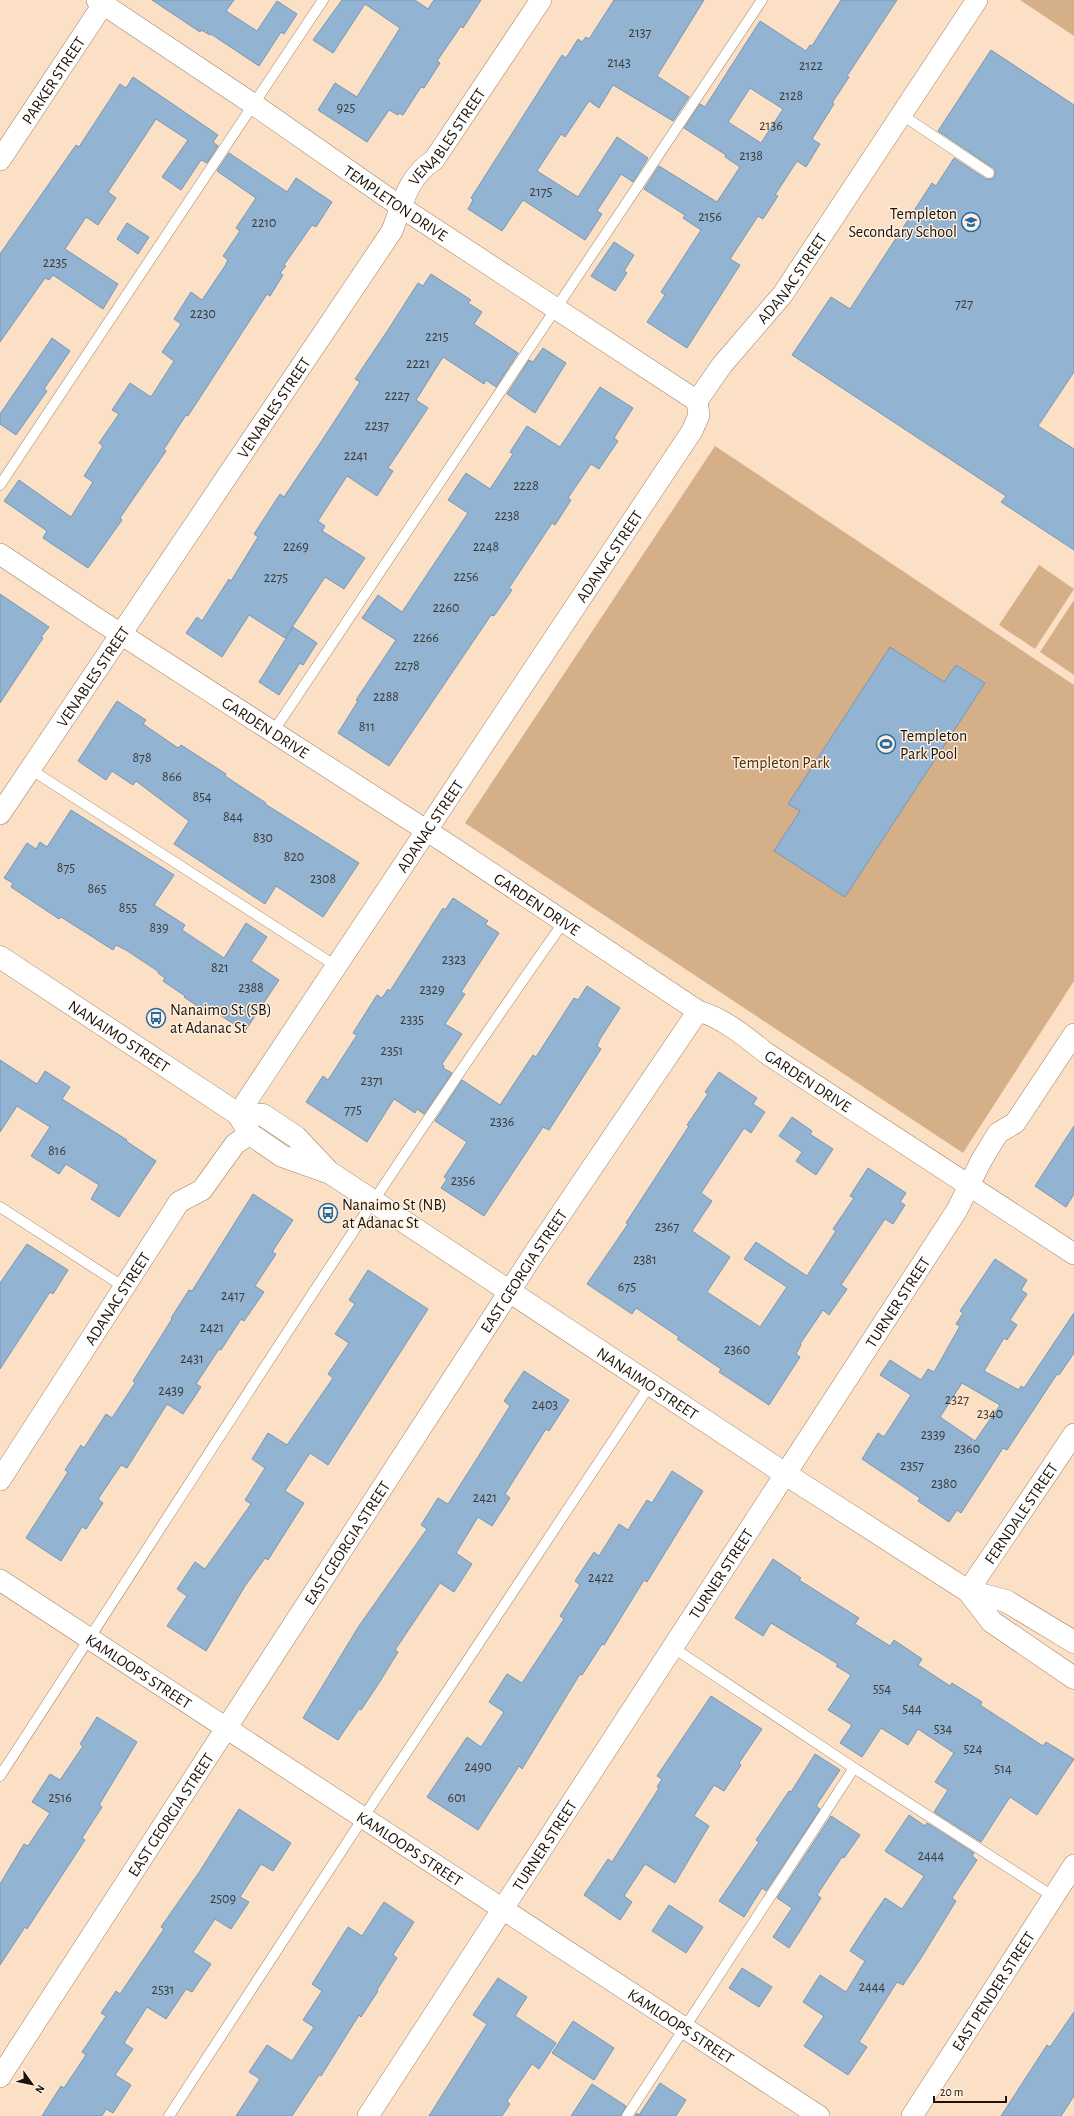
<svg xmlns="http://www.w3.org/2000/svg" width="1074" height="2116" viewBox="0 0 1074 2116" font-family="'Alegreya Sans',sans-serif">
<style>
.green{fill:#d5af88}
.building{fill:#92b4d2;stroke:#7798b5;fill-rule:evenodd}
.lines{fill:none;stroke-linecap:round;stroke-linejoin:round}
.service-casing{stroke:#a28365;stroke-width:11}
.minor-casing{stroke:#a28365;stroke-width:22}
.secondary-casing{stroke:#a28365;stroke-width:23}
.service{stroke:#fff;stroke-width:10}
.minor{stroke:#fff;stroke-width:21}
.secondary{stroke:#fff;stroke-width:22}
.labels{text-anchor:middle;stroke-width:3;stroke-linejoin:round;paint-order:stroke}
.number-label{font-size:14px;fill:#3c3b3a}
.street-label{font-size:16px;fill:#1f1307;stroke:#fdf0e2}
.poi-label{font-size:16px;fill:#1f1307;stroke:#fdf0e2;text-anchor:start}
.park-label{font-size:16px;fill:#4e2d02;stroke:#fdf0e2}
</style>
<rect width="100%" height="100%" fill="#fbe0c5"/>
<!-- green -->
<g class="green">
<path d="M1020,0H1074V36Z"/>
<path d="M715,446L1074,685V981L963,1153L465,823Z"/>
<path d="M1039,565L1074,589L1035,649L999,625Z"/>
<path d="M1074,600V675L1040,652Z"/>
</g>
<!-- building -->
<g class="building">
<path d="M152,0H234L226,11L257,31L277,1L297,14L284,34L281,32L259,66L211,34L210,35L201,30L200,32Z"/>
<path d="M342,0H415L428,9L434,0H481L463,28L461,26L437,61L440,63L424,88L421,87L403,115L399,113L398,115L389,110L367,142L318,110L335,83L357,97L400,28L365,4L333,53L313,40Z"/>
<path d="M614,0H704L657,76L689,97L673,121L613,85L599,108L589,101L565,137L561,134L537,171L578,197L617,137L648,158L633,182L621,174L597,211L602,214L585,240L523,200L502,231L468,209L473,200L471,198L562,55L566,58L578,39L582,42L586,37L589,39Z"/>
<path d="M841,0H897L847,76L849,77L832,103L834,104L812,139L820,144L806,167L797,161L775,195L778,196L763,219L758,216L730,259L740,265L687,348L647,322L665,295L661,292L701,230L683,218L685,215L644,189L659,166L717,202L740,167L725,157L726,155L684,128L700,104L705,107L760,21L806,51L810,45L812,46ZM750,88L783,109L761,143L728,122Z"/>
<path d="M991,50L1074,105V372L1038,426L1074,449V550L1001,502L1006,496L792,355L831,297L850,309L932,183L936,186L954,158L986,179H992L995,176V170L993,168L938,131Z"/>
<path d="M133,77L218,135L213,142L218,146L207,163L201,160L181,190L162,177L188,140L156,119L108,192L116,198L98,225L86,217L65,249L118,284L103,309L53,275L49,280L45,278L0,342V254L76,145L79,147L120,84L126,88Z"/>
<path d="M229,153L287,192L296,178L332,202L316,227L312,225L284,265L286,266L280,273L283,275L270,296L267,294L188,416L186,415L164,449L166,451L120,518L122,520L88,568L43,538L47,531L4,501L19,480L71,517L93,482L84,476L103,446L99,443L119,414L112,410L130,383L151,397L174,361L162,352L181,324L174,319L191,292L202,300L225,266L228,260L223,256L240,231L236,228L256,198L217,171Z"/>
<path d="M127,223L149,237L138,254L117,239Z"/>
<path d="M614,242L634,255L624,271L627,273L615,291L591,276Z"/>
<path d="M431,274L471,300L468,303L482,312L474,324L518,353L496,387L486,380L484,384L443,357L416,400L428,408L388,468L393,471L377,496L347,476L318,521L325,526L322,531L365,558L344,589L325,577L285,638L249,615L222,657L186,633L197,617L202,621L229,579L231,581L258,537L254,534L280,494L284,497L321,442L360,382L355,379L386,333L418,283L423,286Z"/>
<path d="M52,338L70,351L44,389L47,391L16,435L0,424V414Z"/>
<path d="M543,348L566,363L535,413L507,394L529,360L533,362Z"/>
<path d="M600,387L633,408L614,438L618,441L599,469L591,464L568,498L571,500L555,525L552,523L509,588L512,590L494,616L491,615L389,766L338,733L358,701L356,700L396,640L362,618L378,595L402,612L468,513L448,500L466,473L490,489L513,454L510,452L527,426L560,447Z"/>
<path d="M0,594L49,627L41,637L43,638L0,703Z"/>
<path d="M293,627L317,643L303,665L300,663L279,695L259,682Z"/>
<path d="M890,647L944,682L956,665L985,683L845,897L774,851L800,811L788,804Z"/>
<path d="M117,701L146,720L143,724L178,748L181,745L226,774L225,776L266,803L265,804L359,863L323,917L276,886L265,904L174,844L189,821L136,781L133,785L112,771L106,780L78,761Z"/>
<path d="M71,810L174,875L154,905L185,925L182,930L224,958L246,923L267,937L251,961L279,980L245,1031L215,1012L212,1016L184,997L185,996L163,981L165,978L158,973L159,972L126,950L116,945L113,950L61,917L59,919L11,887L13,883L4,878L27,843L36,849L40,842L47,847Z"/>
<path d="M453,898L488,921L485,924L499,933L461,992L465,994L445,1024L462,1034L442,1064L444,1066L443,1068L452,1073L424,1114L417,1109L415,1113L394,1099L367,1142L306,1102L323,1076L328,1080L357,1035L353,1033L377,995L382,998L388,989L390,991L443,908L445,910Z"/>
<path d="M587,986L620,1008L600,1039L597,1046L601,1049L549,1130L543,1127L484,1216L441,1188L447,1179L444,1177L467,1142L435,1121L462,1080L500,1105L533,1055L536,1057L574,998L578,1000Z"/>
<path d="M0,1060L37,1084L45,1071L70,1087L62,1099L127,1140L126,1141L156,1161L119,1217L91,1199L99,1185L66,1164L59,1174L31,1156L50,1127L17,1106L0,1132Z"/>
<path d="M719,1072L757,1098L753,1104L765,1112L751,1133L744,1128L701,1193L712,1201L692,1231L730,1257L707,1292L760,1327L787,1287L744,1259L756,1242L807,1276L836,1231L833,1229L854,1198L850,1196L868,1168L906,1193L900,1202L905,1205L893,1224L885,1219L841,1285L847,1289L829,1315L823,1310L800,1344L801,1345L796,1354L800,1357L769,1405L719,1372L721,1369L677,1339L679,1337L636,1308L632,1314L587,1284L628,1224L626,1223L689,1126L687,1125L708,1094L705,1092Z"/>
<path d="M792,1117L812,1131L810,1134L833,1149L816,1175L796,1161L802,1152L779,1136Z"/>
<path d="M1074,1126V1194L1066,1207L1035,1186Z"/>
<path d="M253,1194L293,1220L272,1252L276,1254L255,1286L264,1292L244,1321L241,1319L221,1350L219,1349L196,1384L201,1387L183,1414L167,1404L127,1468L121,1465L98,1499L103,1503L86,1529L82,1527L61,1561L26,1538L68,1472L65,1470L81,1445L84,1448L106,1414L112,1418L135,1383L133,1381L172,1319L171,1318L189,1290L192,1291Z"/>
<path d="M27,1244L68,1270L53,1294L50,1292L0,1369V1283Z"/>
<path d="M995,1259L1027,1280L1021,1290L1027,1294L1010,1320L1017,1325L1007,1340L1004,1338L984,1371L1019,1390L1021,1386L1024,1388L1074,1313V1353L1059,1375L1057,1374L1007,1450L1003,1448L961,1513L957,1510L949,1522L918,1501L920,1498L862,1459L878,1433L884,1437L911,1395L880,1375L890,1360L921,1380L928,1369L934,1372L960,1326L956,1324L963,1313L960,1311ZM962,1383L1000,1405L975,1441L940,1417Z"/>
<path d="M368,1270L428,1309L328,1465L310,1453L285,1491L304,1503L268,1560L265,1558L245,1586L206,1651L167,1626L187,1596L177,1589L195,1562L205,1569L251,1504L245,1500L265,1468L252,1459L268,1433L287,1445L333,1378L328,1374L349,1343L335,1334L355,1304L349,1300Z"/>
<path d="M524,1371L569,1400L549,1431L546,1429L505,1494L510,1498L492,1526L478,1517L456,1553L472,1564L454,1592L440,1583L395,1650L398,1652L379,1683L361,1710L359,1709L338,1740L303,1718L359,1626L427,1529L421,1525L438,1498L448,1504L471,1468L510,1406L504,1401Z"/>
<path d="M672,1471L703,1491L647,1582L644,1580L604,1645L602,1644L582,1675L580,1674L522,1769L519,1766L478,1830L427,1797L467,1737L481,1747L504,1712L489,1702L507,1674L522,1683L564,1619L560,1616L580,1585L575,1581L594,1552L599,1556L619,1524L628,1530L647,1500L652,1503Z"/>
<path d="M773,1559L801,1578L799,1580L859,1618L855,1624L890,1646L894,1640L922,1659L918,1665L950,1686L952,1683L982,1702L980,1705L1043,1746L1046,1742L1074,1759L1037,1815L1010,1797L981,1842L934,1812L948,1790L935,1782L954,1753L918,1729L908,1745L881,1728L862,1757L840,1743L852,1725L828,1710L851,1675L836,1666L838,1664L771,1623L763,1636L735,1618Z"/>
<path d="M711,1696L762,1729L739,1763L741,1765L724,1791L714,1785L694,1816L709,1826L675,1883L645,1864L624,1896L632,1902L620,1920L584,1895L608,1859L612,1862L640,1818L659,1788L657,1787L662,1779L657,1776Z"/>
<path d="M97,1717L137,1742L99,1805L102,1807L82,1838L85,1840L27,1929L25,1927L0,1965V1884L24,1844L28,1846L50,1813L32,1802L50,1774L60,1780L83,1746L80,1744Z"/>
<path d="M815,1754L840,1770L816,1806L820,1809L766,1891L762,1888L744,1917L719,1901L759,1842L756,1840L769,1821L789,1791L791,1792Z"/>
<path d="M239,1809L291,1843L273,1871L261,1864L240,1897L249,1902L231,1929L215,1919L193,1952L211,1964L192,1992L186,1989L166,2019L147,2007L124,2043L133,2049L115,2075L131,2085L113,2113L106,2109L102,2116H42L61,2086L64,2088L86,2055L82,2052L106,2016L101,2013L116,1991L120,1994L164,1929L161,1927L200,1871Z"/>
<path d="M909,1815L925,1826L927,1823L974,1853L972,1856L977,1860L952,1898L956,1901L921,1958L903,1985L897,1982L859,2042L867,2047L848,2075L804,2046L824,2016L803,2002L820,1975L846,1992L865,1961L850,1951L868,1923L885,1898L902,1909L924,1876L885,1851Z"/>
<path d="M831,1816L860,1835L844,1858L842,1857L817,1895L821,1898L789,1948L773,1937L792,1908L777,1898Z"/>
<path d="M384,1902L414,1922L393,1955L397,1958L377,1990L378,1991L361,2017L359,2015L321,2076L319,2075L292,2116H236L260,2079L249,2072L267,2045L292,2061L314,2027L303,2020L322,1991L312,1984L348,1927L362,1936Z"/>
<path d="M669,1905L703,1927L686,1953L652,1931Z"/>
<path d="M742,1968L772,1987L759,2007L729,1988Z"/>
<path d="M498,1978L527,1997L515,2016L556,2043L539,2069L532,2064L507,2101L510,2104L502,2116H429L487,2024L473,2015Z"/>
<path d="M1074,2012V2096L1061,2116H1001L1047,2045L1050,2047Z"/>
<path d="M573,2021L614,2048L594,2080L552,2053Z"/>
<path d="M660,2083L686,2100L676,2116H635L637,2113L639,2115Z"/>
<path d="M592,2084L626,2106L621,2116H571Z"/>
</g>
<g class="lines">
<!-- service casing -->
<g class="service-casing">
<g id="service">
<path d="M902,115L989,173"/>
<path d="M0,485L323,0"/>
<path d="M273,732L762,0"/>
<path d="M30,769L336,966"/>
<path d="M0,1207L124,1287"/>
<path d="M672,1647L854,1768L1054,1897"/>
<path d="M0,1776C186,1491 367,1201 563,923"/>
<path d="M169,2116L363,1818L650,1385"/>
<path d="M627,2116L854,1768"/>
</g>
</g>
<!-- minor casing -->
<g class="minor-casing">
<g id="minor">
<path id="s1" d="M97,0L253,104L401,207L697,401"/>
<path id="s2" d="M0,160L106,0"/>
<path id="s3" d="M0,554L99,620L449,845L698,1011C723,1018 745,1036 766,1053L1074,1254"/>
<path id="s4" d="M0,814L392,231C402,205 408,176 434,160L541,0"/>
<path id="s5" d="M238,1114L692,431L699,415L697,401L722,365L783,294L977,0"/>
<path id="s6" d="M0,1480L179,1202L202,1190L235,1144L250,1134"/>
<path id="s7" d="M0,1580L819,2116"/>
<path id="s8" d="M968,1591L1074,1434"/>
<path id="s9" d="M0,2077L535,1252L698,1011"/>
<path id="s10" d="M368,2116L957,1210L981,1161L998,1133L1015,1123L1074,1034"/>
<path id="s11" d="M912,2116L1074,1865"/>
</g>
</g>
<!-- secondary casing -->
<g class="secondary-casing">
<g id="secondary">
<path id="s12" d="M0,957L238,1114L250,1134L282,1156L327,1172"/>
<path id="s13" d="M238,1114L263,1115L296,1137L329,1172L784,1473L968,1591L1006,1601L1074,1642"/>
<path d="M968,1591L992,1622L1074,1678"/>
</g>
</g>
<!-- service -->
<use href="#service" class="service"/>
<!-- minor -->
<use href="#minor" class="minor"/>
<!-- secondary -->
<use href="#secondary" class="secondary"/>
</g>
<!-- icons -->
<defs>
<g id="school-ring" transform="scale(1)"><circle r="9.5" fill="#fdf0e2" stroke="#26699e" stroke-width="1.5"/><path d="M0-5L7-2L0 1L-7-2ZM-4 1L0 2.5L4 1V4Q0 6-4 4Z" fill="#26699e"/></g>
<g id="stadium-ring" transform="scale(1)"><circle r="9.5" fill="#fdf0e2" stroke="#26699e" stroke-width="1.5"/><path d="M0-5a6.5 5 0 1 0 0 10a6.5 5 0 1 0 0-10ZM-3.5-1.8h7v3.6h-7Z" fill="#26699e"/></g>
<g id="bus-ring" transform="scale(1)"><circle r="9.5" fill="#fdf0e2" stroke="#26699e" stroke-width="1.5"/><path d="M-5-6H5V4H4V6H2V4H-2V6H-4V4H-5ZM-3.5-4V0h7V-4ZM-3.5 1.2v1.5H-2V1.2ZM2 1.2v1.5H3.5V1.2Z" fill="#26699e"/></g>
</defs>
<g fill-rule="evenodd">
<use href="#school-ring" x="971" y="222"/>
<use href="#stadium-ring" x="886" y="744"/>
<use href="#bus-ring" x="156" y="1018"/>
<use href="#bus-ring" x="328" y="1213"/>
</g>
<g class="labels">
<!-- number labels -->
<g class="number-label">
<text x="640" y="37">2137</text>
<text x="619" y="67">2143</text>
<text x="811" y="70">2122</text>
<text x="791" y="100">2128</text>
<text x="346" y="112">925</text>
<text x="771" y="130">2136</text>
<text x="751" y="160">2138</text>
<text x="541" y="196">2175</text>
<text x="710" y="221">2156</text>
<text x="264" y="227">2210</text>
<text x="55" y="267">2235</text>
<text x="964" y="308">727</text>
<text x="203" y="318">2230</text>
<text x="437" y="341">2215</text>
<text x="418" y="368">2221</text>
<text x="397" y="400">2227</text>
<text x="377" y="430">2237</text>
<text x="356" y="460">2241</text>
<text x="526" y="490">2228</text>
<text x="507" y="520">2238</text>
<text x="296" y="551">2269</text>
<text x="486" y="551">2248</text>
<text x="466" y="581">2256</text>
<text x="276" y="582">2275</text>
<text x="446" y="612">2260</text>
<text x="426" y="642">2266</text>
<text x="407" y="670">2278</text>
<text x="386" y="701">2288</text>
<text x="367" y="731">811</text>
<text x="142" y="762">878</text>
<text x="172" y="781">866</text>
<text x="202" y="801">854</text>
<text x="233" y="821">844</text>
<text x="263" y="842">830</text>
<text x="294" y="861">820</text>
<text x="66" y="872">875</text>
<text x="323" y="883">2308</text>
<text x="97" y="893">865</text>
<text x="128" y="912">855</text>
<text x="159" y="932">839</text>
<text x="454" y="964">2323</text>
<text x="220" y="972">821</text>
<text x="251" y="992">2388</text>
<text x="432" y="994">2329</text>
<text x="412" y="1024">2335</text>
<text x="392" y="1055">2351</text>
<text x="372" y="1085">2371</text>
<text x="353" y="1114">775</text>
<text x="502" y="1126">2336</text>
<text x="57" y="1155">816</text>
<text x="463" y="1185">2356</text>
<text x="667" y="1231">2367</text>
<text x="645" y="1264">2381</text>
<text x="627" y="1291">675</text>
<text x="233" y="1300">2417</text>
<text x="212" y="1332">2421</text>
<text x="737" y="1354">2360</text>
<text x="192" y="1363">2431</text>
<text x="171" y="1395">2439</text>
<text x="957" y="1404">2327</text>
<text x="545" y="1409">2403</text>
<text x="990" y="1418">2340</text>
<text x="933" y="1439">2339</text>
<text x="967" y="1453">2360</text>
<text x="912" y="1470">2357</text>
<text x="944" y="1488">2380</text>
<text x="485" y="1502">2421</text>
<text x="601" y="1582">2422</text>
<text x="882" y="1693">554</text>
<text x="912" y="1713">544</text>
<text x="943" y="1733">534</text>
<text x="973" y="1753">524</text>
<text x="478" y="1771">2490</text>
<text x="1003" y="1773">514</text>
<text x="60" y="1802">2516</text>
<text x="457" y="1802">601</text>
<text x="931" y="1860">2444</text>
<text x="223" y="1903">2509</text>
<text x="872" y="1991">2444</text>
<text x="163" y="1994">2531</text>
</g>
<!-- street labels -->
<g class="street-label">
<text dy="6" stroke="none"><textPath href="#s2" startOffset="96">PARKER STREET</textPath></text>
<text dy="6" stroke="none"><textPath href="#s4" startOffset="813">VENABLES STREET</textPath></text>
<text dy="6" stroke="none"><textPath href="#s1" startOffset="361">TEMPLETON DRIVE</textPath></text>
<text dy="6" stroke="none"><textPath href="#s5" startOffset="1007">ADANAC STREET</textPath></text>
<text dy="6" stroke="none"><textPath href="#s4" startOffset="490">VENABLES STREET</textPath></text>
<text dy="6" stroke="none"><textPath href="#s5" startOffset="670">ADANAC STREET</textPath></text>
<text dy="6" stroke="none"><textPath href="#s4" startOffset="166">VENABLES STREET</textPath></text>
<text dy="6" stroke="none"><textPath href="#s3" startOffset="317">GARDEN DRIVE</textPath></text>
<text dy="6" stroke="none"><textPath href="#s5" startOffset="346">ADANAC STREET</textPath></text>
<text dy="6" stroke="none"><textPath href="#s3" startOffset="641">GARDEN DRIVE</textPath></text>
<text dy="6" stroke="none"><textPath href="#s12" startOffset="143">NANAIMO STREET</textPath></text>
<text dy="6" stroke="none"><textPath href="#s3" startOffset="965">GARDEN DRIVE</textPath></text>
<text dy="6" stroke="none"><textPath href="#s9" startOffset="961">EAST GEORGIA STREET</textPath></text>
<text dy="6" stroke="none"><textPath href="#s6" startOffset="216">ADANAC STREET</textPath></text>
<text dy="6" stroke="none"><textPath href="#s10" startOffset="971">TURNER STREET</textPath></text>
<text dy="6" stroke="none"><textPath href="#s13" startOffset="495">NANAIMO STREET</textPath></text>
<text dy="6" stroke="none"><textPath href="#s8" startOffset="94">FERNDALE STREET</textPath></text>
<text dy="6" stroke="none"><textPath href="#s9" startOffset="637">EAST GEORGIA STREET</textPath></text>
<text dy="6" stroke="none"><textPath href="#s10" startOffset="647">TURNER STREET</textPath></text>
<text dy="6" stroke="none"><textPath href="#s7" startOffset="166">KAMLOOPS STREET</textPath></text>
<text dy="6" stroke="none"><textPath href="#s9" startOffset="313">EAST GEORGIA STREET</textPath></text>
<text dy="6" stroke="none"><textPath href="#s10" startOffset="323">TURNER STREET</textPath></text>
<text dy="6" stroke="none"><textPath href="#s7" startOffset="490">KAMLOOPS STREET</textPath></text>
<text dy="6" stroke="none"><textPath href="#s11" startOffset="149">EAST PENDER STREET</textPath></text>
<text dy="6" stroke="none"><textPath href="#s7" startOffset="814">KAMLOOPS STREET</textPath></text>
</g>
<!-- poi labels -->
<g class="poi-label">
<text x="957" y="219" text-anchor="end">Templeton<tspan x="957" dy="18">Secondary School</tspan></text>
<text x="900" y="741">Templeton<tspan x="900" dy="18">Park Pool</tspan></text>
<text x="170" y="1015">Nanaimo St (SB)<tspan x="170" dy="18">at Adanac St</tspan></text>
<text x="342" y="1210">Nanaimo St (NB)<tspan x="342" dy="18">at Adanac St</tspan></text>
</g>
<!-- park labels -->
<g class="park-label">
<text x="781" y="768">Templeton Park</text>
</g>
</g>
<!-- north arrow -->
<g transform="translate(32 2084) rotate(123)" stroke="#fdf0e2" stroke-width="3" paint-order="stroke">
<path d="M0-3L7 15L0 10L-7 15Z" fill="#1f1307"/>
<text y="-6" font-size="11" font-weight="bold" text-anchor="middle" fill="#1f1307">N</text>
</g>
<!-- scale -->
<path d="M934 2096v6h72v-6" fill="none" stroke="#1f1307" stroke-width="2"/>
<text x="940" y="2096" font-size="12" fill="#1f1307" stroke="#fdf0e2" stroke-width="3" paint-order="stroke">20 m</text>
</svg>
